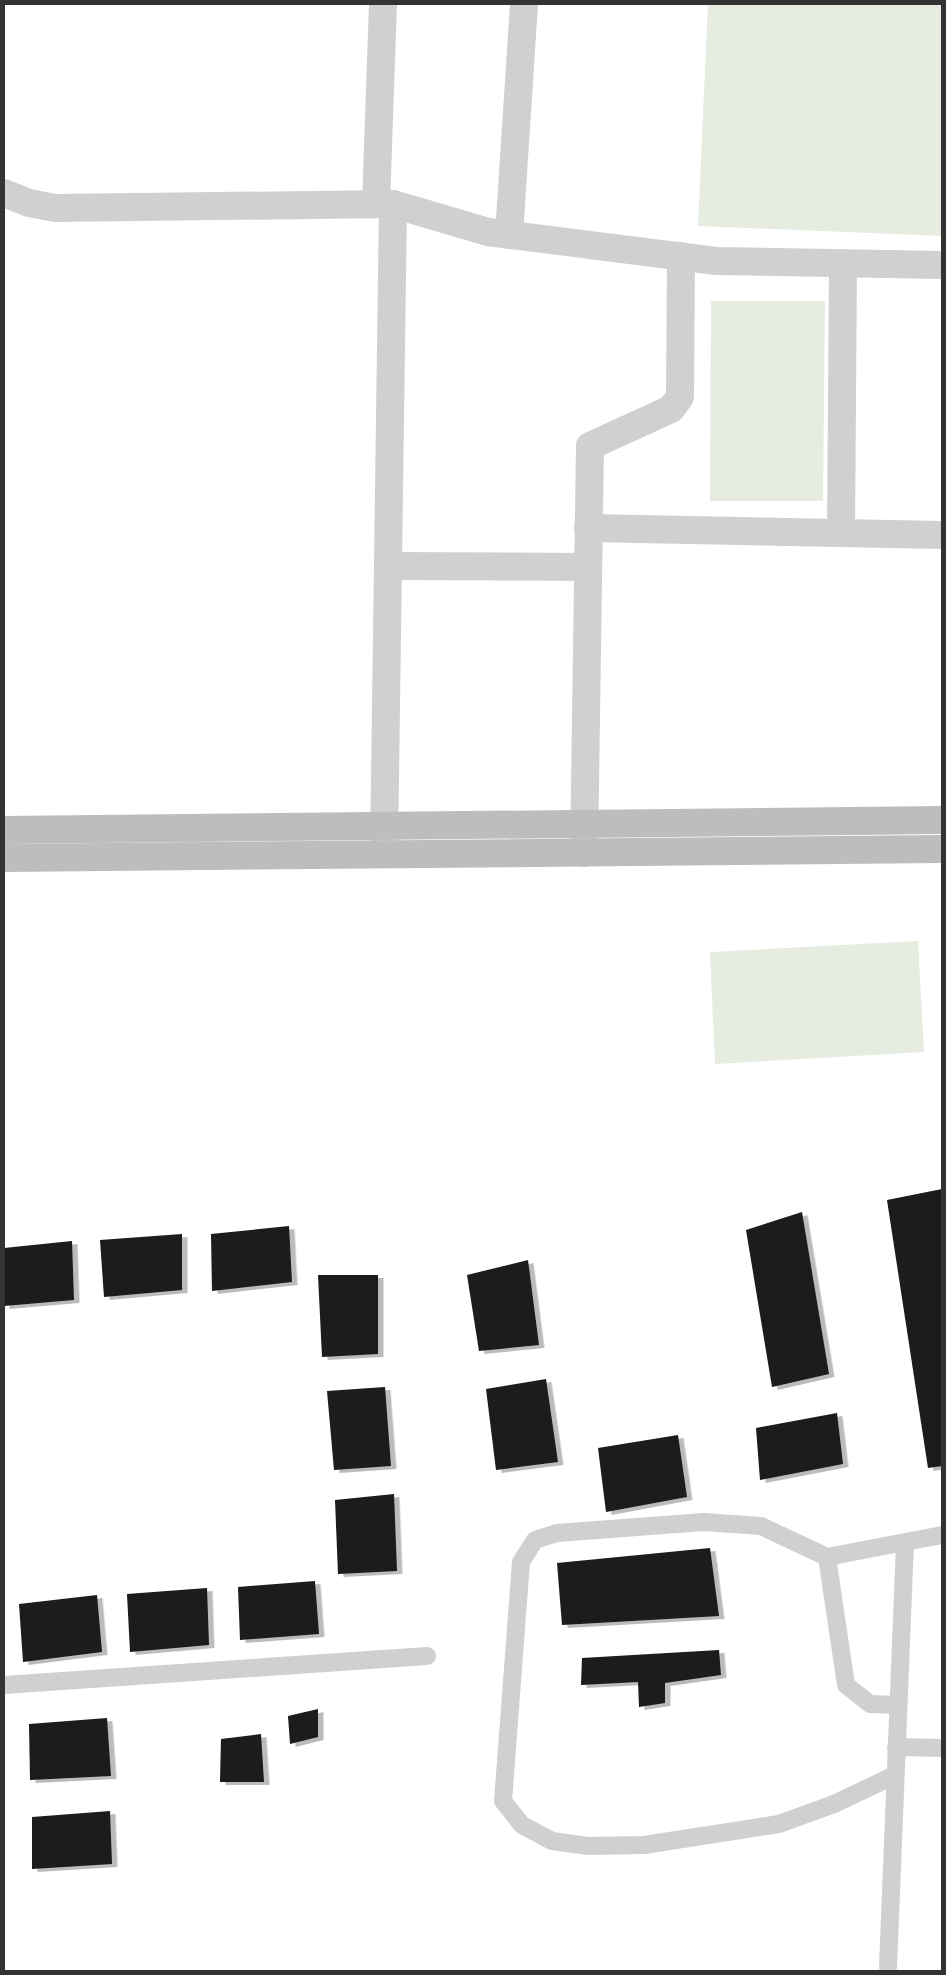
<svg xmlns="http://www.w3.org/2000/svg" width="946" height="1975" viewBox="0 0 946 1975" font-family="'Fira Sans',sans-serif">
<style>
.green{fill:#e6ecdf}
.building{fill:#1a1a1a;filter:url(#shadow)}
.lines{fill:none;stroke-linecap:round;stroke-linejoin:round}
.lane{stroke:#d0d0d0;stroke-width:18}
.street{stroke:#d0d0d0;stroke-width:28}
.secondary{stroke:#bdbdbd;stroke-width:28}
</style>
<defs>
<filter id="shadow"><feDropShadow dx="5.5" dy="3" stdDeviation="0" flood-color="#0004"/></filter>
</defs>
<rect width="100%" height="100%" fill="#fff"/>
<!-- green -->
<g class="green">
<path d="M708,4H942V236L698,226Z"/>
<path d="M711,301H825L823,501H710Z"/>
<path d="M918,941L924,1052L715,1064L710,952Z"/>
</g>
<!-- building -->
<g class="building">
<path d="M942,1189V1466L928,1468L887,1200Z"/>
<path d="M802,1212L829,1374L772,1387L746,1230Z"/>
<path d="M289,1226L292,1282L212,1291L211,1234Z"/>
<path d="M182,1234V1290L104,1297L100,1240Z"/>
<path d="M72,1241L74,1300L4,1306V1248Z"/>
<path d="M528,1260L539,1345L479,1351L467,1275Z"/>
<path d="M318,1275H378V1354L322,1357Z"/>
<path d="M546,1379L558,1462L496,1470L486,1389Z"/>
<path d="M385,1387L391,1466L334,1470L327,1391Z"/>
<path d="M837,1413L843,1464L760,1480L756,1428Z"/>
<path d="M678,1435L687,1497L606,1512L598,1448Z"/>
<path d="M394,1494L397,1571L338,1574L335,1500Z"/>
<path d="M710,1548L719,1616L562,1625L557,1563Z"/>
<path d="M315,1581L319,1634L240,1640L238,1587Z"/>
<path d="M207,1588L209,1645L130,1652L127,1594Z"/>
<path d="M97,1595L102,1652L23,1662L19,1604Z"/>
<path d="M719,1650L721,1675L665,1683V1703L639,1707L638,1682L581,1685L582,1658Z"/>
<path d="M318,1709V1737L290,1744L288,1716Z"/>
<path d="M107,1718L111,1776L30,1780L29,1724Z"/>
<path d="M261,1734L264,1782H220L221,1739Z"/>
<path d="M110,1811L112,1864L32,1869V1817Z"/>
</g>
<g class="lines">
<!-- lane -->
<g class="lane">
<path d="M827,1557L846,1685L870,1704L898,1705"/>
<path d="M4,1685L427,1656"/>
<path d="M896,1747L942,1748"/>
<path d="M895,1775L834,1804L779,1824L644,1845L588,1846L552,1841L522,1825L503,1801L521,1562L535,1540L557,1533L704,1522L761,1526L827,1557L942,1535"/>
<path d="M888,1967L905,1543"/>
</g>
<!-- street -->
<g class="street">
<path d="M4,193L29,203L55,208L393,204L488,232L716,261L942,265"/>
<path d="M376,204L383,4"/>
<path d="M509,235L524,4"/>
<path d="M588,528L942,535"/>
<path d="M841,533L843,263"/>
<path d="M388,566L588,567"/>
<path d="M384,850L393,204"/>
<path d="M584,853L590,446L671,409L680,397L681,256"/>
</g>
<!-- secondary -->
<g class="secondary">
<path d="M4,830L942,820"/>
<path d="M4,858L942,849"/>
</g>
</g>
<!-- border -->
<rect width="946" height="1975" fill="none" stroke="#333333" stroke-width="10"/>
</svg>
